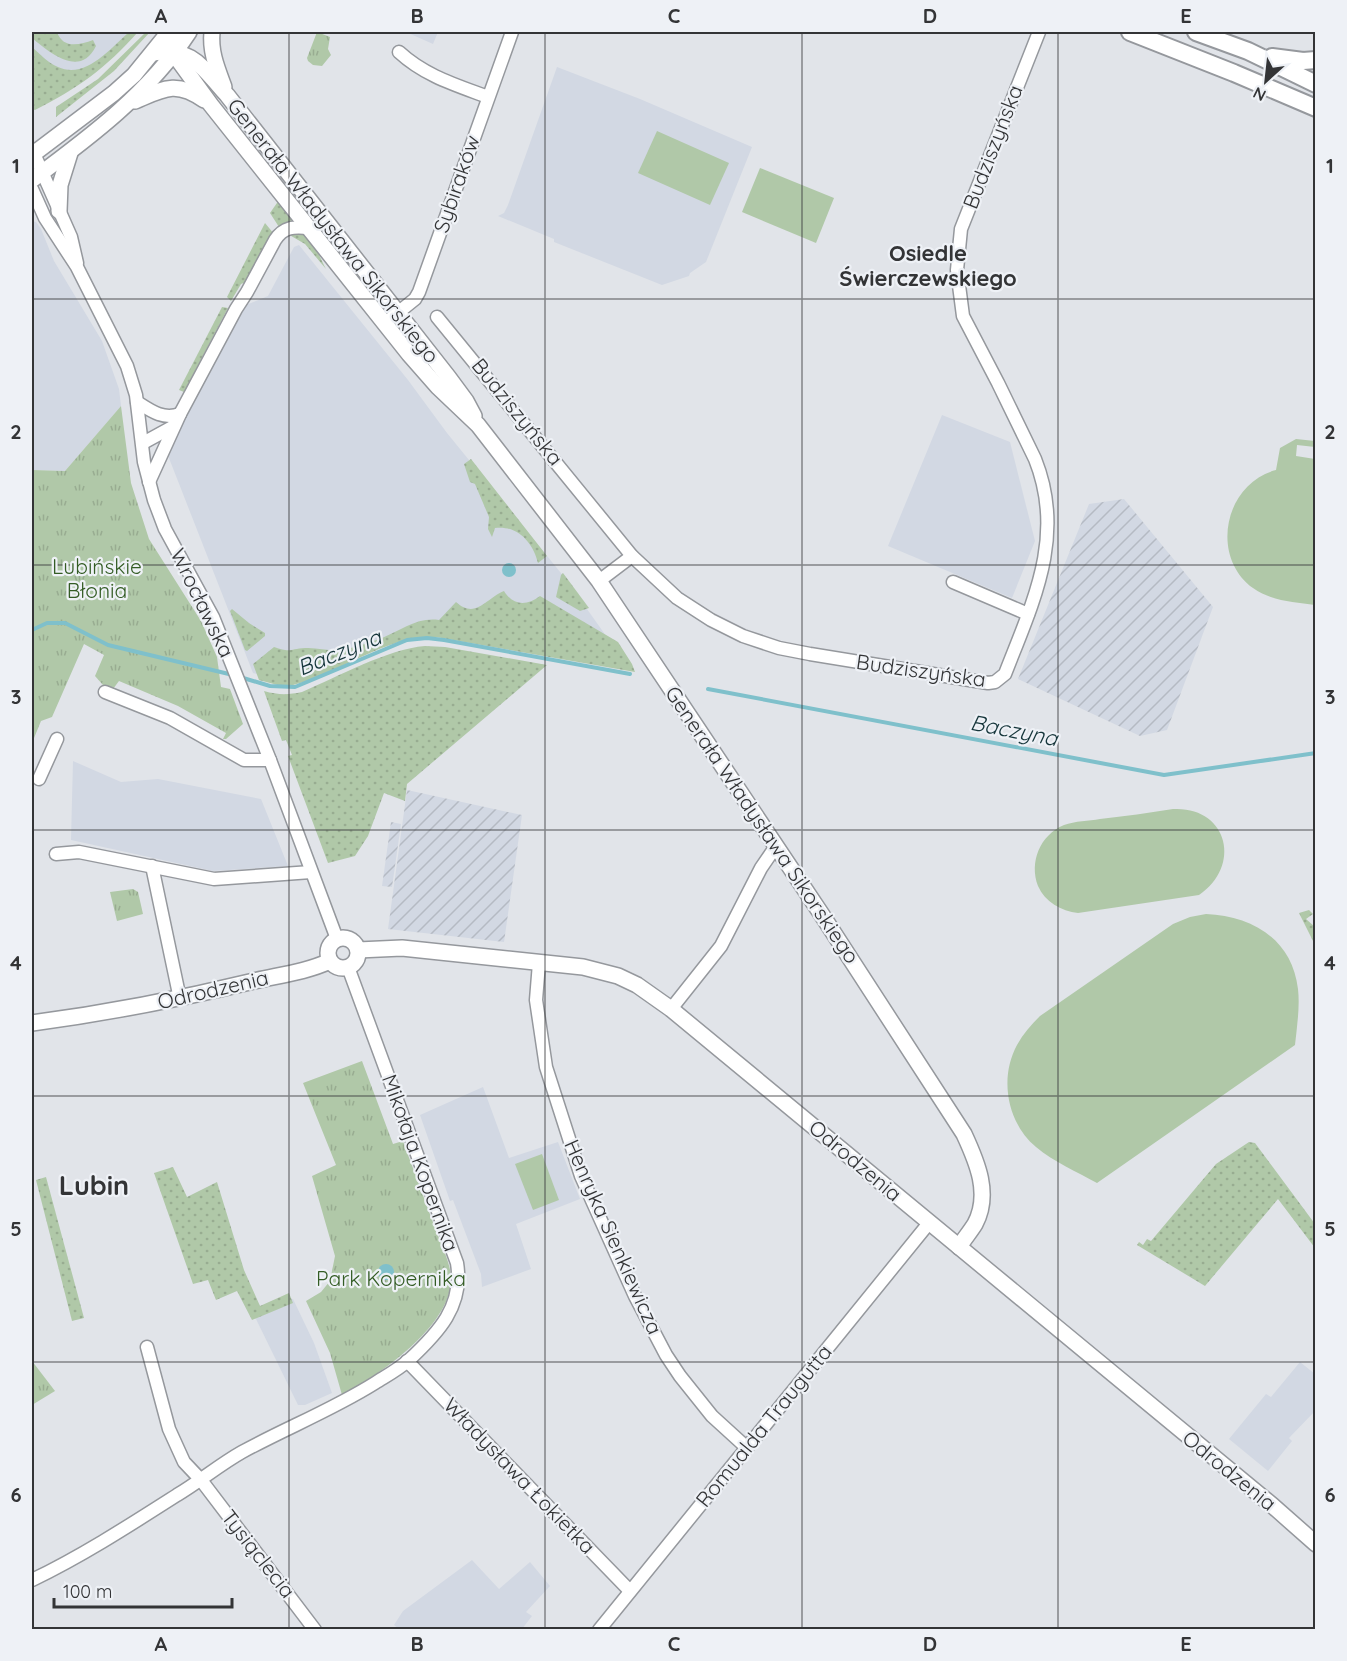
<svg xmlns="http://www.w3.org/2000/svg" width="1347" height="1661" viewBox="0 0 1347 1661" font-family="Quicksand,sans-serif">
<style>
.built{fill:#d2d8e3}
.industrial{fill:url(#industrial-furrows)}
.grass{fill:url(#grass-dots)}
.park{fill:url(#park-tufts)}
.pitch{fill:#b0c8a8}
.water{fill:#7fc0cb}
.lines{fill:none;stroke-linecap:round;stroke-linejoin:round}
.stream{stroke:#7fc0cb;stroke-width:4}
.minor-casing{stroke:#95989d;stroke-width:15}
.tertiary-casing{stroke:#95989d;stroke-width:18}
.secondary-casing{stroke:#95989d;stroke-width:20}
.minor{stroke:#fff;stroke-width:12}
.tertiary{stroke:#fff;stroke-width:15}
.secondary{stroke:#fff;stroke-width:16}
.grid{fill:none;stroke:#333436;stroke-width:1.5;stroke-opacity:0.55}
.labels{text-anchor:middle;stroke-width:4.5;stroke-linejoin:round;paint-order:stroke}
.street-label{font-size:21px;fill:#333436;stroke:#eef1f6}
.park-label{font-size:21px;fill:#335c24;stroke:#eef1f6}
.neighbourhood-label{font-size:22px;font-weight:bold;fill:#333436;stroke:#eef1f6}
.water-label{font-size:22px;font-style:italic;fill:#15353a;stroke:#eef1f6}
.district-label{font-size:27px;font-weight:bold;fill:#333436;stroke:#eef1f6}
.neatline{fill:none;stroke:#333436;stroke-width:2}
.grid-label{font-size:20px;text-anchor:middle;font-weight:bold;fill:#333436}
</style>
<defs>
<pattern id="industrial-furrows" width="10" height="10" patternUnits="userSpaceOnUse" patternTransform="scale(1.5)"><rect width="10" height="10" fill="#d2d8e3"/><path d="M-1 1l2-2M0 10L10 0M9 11l2-2" fill="none" stroke="#b5bac3"/></pattern>
<pattern id="grass-dots" width="8" height="8" patternUnits="userSpaceOnUse" patternTransform="scale(1.5)"><rect width="8" height="8" fill="#b0c8a8"/><path d="M2 2h.1M6 6h.1" fill="none" stroke="#98ac91" stroke-width="1.8" stroke-linecap="round"/></pattern>
<pattern id="park-tufts" width="24" height="20" patternUnits="userSpaceOnUse" patternTransform="scale(1.5)"><rect width="24" height="20" fill="#b0c8a8"/><path d="M3 7l-1-3M5 7V3M7 7l1-3M15 17l-1-3M17 17v-4M19 17l1-3" fill="none" stroke="#98ac91"/></pattern>
</defs>
<rect width="100%" height="100%" fill="#e1e4e9"/>
<!-- built -->
<g class="built">
<path d="M32,32H134L81,83L32,110Z"/>
<path d="M406,32H438L433,44Z"/>
<path d="M557,67L640,99L752,147L706,262L690,273L689,276L662,285L554,242V239L498,216L504,213L508,205Z"/>
<path d="M32,221L36,222L41,229L54,261L102,341L119,389L121,406L65,471L32,470Z"/>
<path d="M299,245L408,380L447,433L565,578L621,657L429,628L273,678L253,673L167,453L242,311L246,305L268,296L294,247Z"/>
<path d="M942,415L1010,442L1035,541L1012,598L888,546Z"/>
<path d="M73,761L121,782L158,779L261,799L288,866L213,871L71,840Z"/>
<path d="M483,1087L509,1158L558,1142L580,1199L516,1224L531,1269L482,1287L481,1274L453,1200L450,1201L420,1115Z"/>
<path d="M293,1299L314,1343L332,1393L305,1405H298L256,1319L258,1314Z"/>
<path d="M1300,1362L1315,1374V1411L1289,1438L1292,1441L1268,1471L1229,1439L1266,1394L1271,1397Z"/>
<path d="M472,1560L499,1589L530,1562L550,1586L526,1612L532,1616L522,1629L400,1630L394,1625L403,1611Z"/>
</g>
<!-- industrial -->
<g class="industrial">
<path d="M1124,499L1213,607L1167,730L1140,736L1018,679L1089,504Z"/>
<path d="M407,790L522,815L504,942L388,929Z"/>
<path d="M391,822L401,824L392,887L382,886Z"/>
</g>
<!-- grass -->
<g class="grass">
<path d="M32,32H57C63,49 79,45 93,40L96,46C80,79 49,52 32,38Z"/>
<path d="M129,32H138C106,68 77,89 35,110L32,109V47C40,54 48,63 58,67C85,80 111,48 129,32Z"/>
<path d="M146,32H150L114,71L56,117V107L98,79Z"/>
<path d="M279,200L292,218L291,222L279,227L270,213Z"/>
<path d="M265,223L274,234L249,281L241,284L231,301L227,297Z"/>
<path d="M299,232C313,237 319,256 326,269L305,244L286,233Z"/>
<path d="M222,307L228,308L184,392L179,390Z"/>
<path d="M471,459L547,556L538,563C533,543 518,525 495,528L492,537L488,529L489,517L475,484L470,482L464,464Z"/>
<path d="M563,573L589,608L580,611L556,597L561,575Z"/>
<path d="M504,591C513,606 527,606 540,596L618,642L632,664L635,672L436,637C383,636 342,673 293,685L281,686L259,680L253,664L274,647C290,653 290,649 305,648C319,647 332,653 347,649C359,646 371,642 382,638C402,630 417,617 439,620L456,602C476,620 486,598 504,591Z"/>
<path d="M232,609L249,623L265,633V636L247,651L245,650L230,611Z"/>
<path d="M425,646L445,647L547,665L407,784L405,801L384,793L368,836L355,856L328,863L288,756L292,755L286,740L282,741L264,691C278,695 288,695 302,692C337,677 388,649 425,646Z"/>
<path d="M1309,910L1313,914L1306,919L1315,927V945L1299,913Z"/>
<path d="M1249,1142L1255,1143L1315,1224V1248L1278,1199L1205,1286L1137,1245L1139,1242L1143,1245L1147,1239L1151,1241L1216,1164Z"/>
<path d="M173,1167L187,1197L217,1182L244,1270L260,1306L289,1293L293,1303L252,1320L237,1291L216,1300L208,1280L193,1284L154,1173Z"/>
<path d="M46,1177L84,1318L72,1321L36,1180Z"/>
</g>
<!-- park -->
<g class="park">
<path d="M317,32L330,37L328,49L331,55L322,66L313,65L308,61L307,58Z"/>
<path d="M121,406L131,483L149,539L201,621L217,657L221,687L230,689L243,724L226,739H223L226,733L178,706L119,681L113,689L103,685L95,676L104,655L84,644L52,717L41,721L32,743V470L65,471Z"/>
<path d="M133,889L138,892L143,914L117,921L110,892Z"/>
<path d="M362,1061L393,1144L403,1141L408,1155C418,1181 427,1207 437,1233C442,1247 450,1262 451,1277C453,1325 379,1375 342,1395L330,1353L306,1301L321,1292L330,1281L335,1256L312,1176L336,1165L303,1083Z"/>
<path d="M32,1361L55,1391L32,1405Z"/>
</g>
<!-- pitch -->
<g class="pitch">
<path d="M657,131L729,163L710,205L638,173Z"/>
<path d="M760,168L834,198L816,243L742,212Z"/>
<path d="M1296,439L1315,441V447L1297,445L1296,456L1315,459V605C1294,602 1271,601 1253,588C1209,556 1225,483 1276,470L1280,448Z"/>
<path d="M1173,809C1227,806 1243,865 1199,895L1078,913C1061,911 1045,902 1038,886C1029,862 1040,835 1064,825C1075,821 1089,821 1100,819C1125,816 1149,813 1173,809Z"/>
<path d="M1206,914C1252,916 1292,939 1298,989C1300,1007 1297,1026 1295,1045L1097,1183C1077,1172 1054,1162 1036,1147C1007,1123 999,1078 1017,1045C1023,1034 1031,1025 1040,1016L1173,924L1190,917Z"/>
<path d="M542,1154L559,1200L533,1210L515,1164Z"/>
</g>
<!-- water -->
<g class="water">
<circle cx="509" cy="570" r="7"/>
<circle cx="386" cy="1272" r="8"/>
</g>
<g class="lines">
<!-- stream -->
<g class="stream">
<path d="M32,630L47,623H65L108,645L233,675"/>
<path d="M240,677L270,686L295,687L407,640L427,638L444,640L630,674"/>
<path d="M708,689L1164,775L1316,753"/>
</g>
<!-- minor casing -->
<g class="minor-casing">
<g id="minor">
<path d="M399,52C425,76 456,85 488,97"/>
<path d="M32,149L71,237L77,263"/>
<path d="M32,189L45,218L77,267L127,366L136,395L144,462L154,500L165,529L213,617L270,760L337,939"/>
<path d="M437,317L632,556L677,598L711,620L743,636L779,648L810,654L988,683L995,682L1005,674C1033,602 1066,536 1035,459L998,383L963,316L957,270L961,229L1039,32"/>
<path d="M384,324L415,299L419,292L512,32"/>
<path d="M137,402C151,411 163,420 180,414"/>
<path d="M143,443L174,426"/>
<path d="M149,482L180,414L236,309L247,292L275,240C284,226 294,227 309,228"/>
<path d="M599,581L632,556"/>
<path d="M953,582L1028,614"/>
<path d="M105,692L170,718L244,760H270"/>
<path d="M39,779L57,739"/>
<path d="M56,854L79,852L214,879L311,872"/>
<path d="M152,866L180,999"/>
<path d="M539,963L536,1000L546,1067L581,1176L635,1296L666,1355L680,1376L712,1416L746,1447"/>
<path d="M671,1009L721,946L761,868L776,846"/>
<path d="M147,1347L169,1429L184,1462L201,1480L315,1630"/>
<path d="M407,1361L630,1591"/>
<path d="M32,1580C82,1556 130,1525 177,1495C199,1482 219,1465 242,1452C286,1428 332,1410 375,1383C386,1376 399,1369 409,1360C438,1333 464,1306 457,1263L348,967"/>
<path d="M599,1630L929,1223"/>
</g>
</g>
<!-- tertiary casing -->
<g class="tertiary-casing">
<g id="tertiary">
<path d="M175,32V51L179,61L211,105L409,354L438,387L478,425L599,581L822,915L964,1134C977,1162 991,1194 975,1224C970,1232 964,1239 959,1247"/>
<path d="M212,32C210,52 217,68 224,87"/>
<path d="M153,53C194,47 202,68 227,95L449,378L466,401L474,416"/>
<path d="M135,101C163,89 176,80 204,100"/>
<path d="M32,155L114,93L134,75L169,32"/>
<path d="M32,180C90,137 149,93 189,32"/>
<path d="M59,211L60,185L70,153"/>
<circle cx="343" cy="953" r="15"/>
<path d="M358,950L402,948L583,967L618,976L637,985L671,1009L1273,1506L1316,1544"/>
<path d="M32,1023C107,1013 180,999 254,981C280,975 306,972 330,961"/>
</g>
</g>
<!-- secondary casing -->
<g class="secondary-casing">
<g id="secondary">
<path d="M1130,32L1234,73L1316,108"/>
<path d="M1196,32L1248,51L1316,84"/>
<path d="M1272,57L1303,61L1316,60"/>
</g>
</g>
<!-- minor -->
<use href="#minor" class="minor"/>
<!-- tertiary -->
<use href="#tertiary" class="tertiary"/>
<!-- secondary -->
<use href="#secondary" class="secondary"/>
</g>
<!-- grid -->
<path class="grid" d="M289,32V1630M545,32V1630M802,32V1630M1058,32V1630M32,299H1316M32,565H1316M32,830H1316M32,1096H1316M32,1362H1316"/>
<g class="labels">
<!-- street labels -->
<g class="street-label">
<text transform="translate(993 147) rotate(-69)" y="7">Budziszyńska</text>
<text transform="translate(457 184) rotate(-71)" y="7">Sybiraków</text>
<text transform="translate(333 231) rotate(52)" y="7">Generała Władysława Sikorskiego</text>
<text transform="translate(517 412) rotate(51)" y="7">Budziszyńska</text>
<text transform="translate(202 603) rotate(64)" y="7">Wrocławska</text>
<text transform="translate(921 671) rotate(8)" y="7">Budziszyńska</text>
<text transform="translate(762 825) rotate(56)" y="7">Generała Władysława Sikorskiego</text>
<text transform="translate(213 990) rotate(-13)" y="7">Odrodzenia</text>
<text transform="translate(855 1161) rotate(40)" y="7">Odrodzenia</text>
<text transform="translate(420 1163) rotate(70)" y="7">Mikołaja Kopernika</text>
<text transform="translate(613 1237) rotate(66)" y="7">Henryka Sienkiewicza</text>
<text transform="translate(764 1426) rotate(-51)" y="7">Romualda Traugutta</text>
<text transform="translate(1229 1471) rotate(39)" y="7">Odrodzenia</text>
<text transform="translate(519 1476) rotate(46)" y="7">Władysława Łokietka</text>
<text transform="translate(258 1554) rotate(52)" y="7">Tysiąclecia</text>
</g>
<!-- park labels -->
<g class="park-label">
<text x="97" y="574">Lubińskie<tspan x="97" dy="24">Błonia</tspan></text>
<text x="391" y="1286">Park Kopernika</text>
</g>
<!-- neighbourhood labels -->
<g class="neighbourhood-label">
<text x="928" y="261">Osiedle<tspan x="928" dy="25">Świerczewskiego</tspan></text>
</g>
<!-- water labels -->
<g class="water-label">
<text transform="translate(339 652) rotate(-22)" y="8">Baczyna</text>
<text transform="translate(1014 730) rotate(11)" y="8">Baczyna</text>
</g>
<!-- district labels -->
<g class="district-label">
<text x="94" y="1195">Lubin</text>
</g>
</g>
<!-- border -->
<rect width="1347" height="1661" fill="none" stroke="#eef1f6" stroke-width="66"/>
<!-- north arrow -->
<g transform="translate(1266 81) rotate(207)" stroke="#eef1f6" stroke-width="4.5" paint-order="stroke">
<path d="M0-4.5L10 22L0 15L-10 22Z" fill="#333436"/>
<text y="-9" font-size="16" font-weight="bold" text-anchor="middle" fill="#333436">N</text>
</g>
<!-- scale -->
<path d="M54 1598v9h178v-9" fill="none" stroke="#333436" stroke-width="3"/>
<text x="63" y="1598" font-size="18" fill="#333436" stroke="#eef1f6" stroke-width="4.5" paint-order="stroke">100 m</text>
<rect x="33" y="33" width="1281" height="1595" class="neatline"/>
<g class="grid-label">
<text x="161" y="23">A</text>
<text x="417" y="23">B</text>
<text x="674" y="23">C</text>
<text x="930" y="23">D</text>
<text x="1186" y="23">E</text>
<text x="16" y="173">1</text>
<text x="1330" y="173">1</text>
<text x="16" y="439">2</text>
<text x="1330" y="439">2</text>
<text x="16" y="704">3</text>
<text x="1330" y="704">3</text>
<text x="16" y="970">4</text>
<text x="1330" y="970">4</text>
<text x="16" y="1236">5</text>
<text x="1330" y="1236">5</text>
<text x="16" y="1502">6</text>
<text x="1330" y="1502">6</text>
<text x="161" y="1651">A</text>
<text x="417" y="1651">B</text>
<text x="674" y="1651">C</text>
<text x="930" y="1651">D</text>
<text x="1186" y="1651">E</text>
</g>
</svg>
